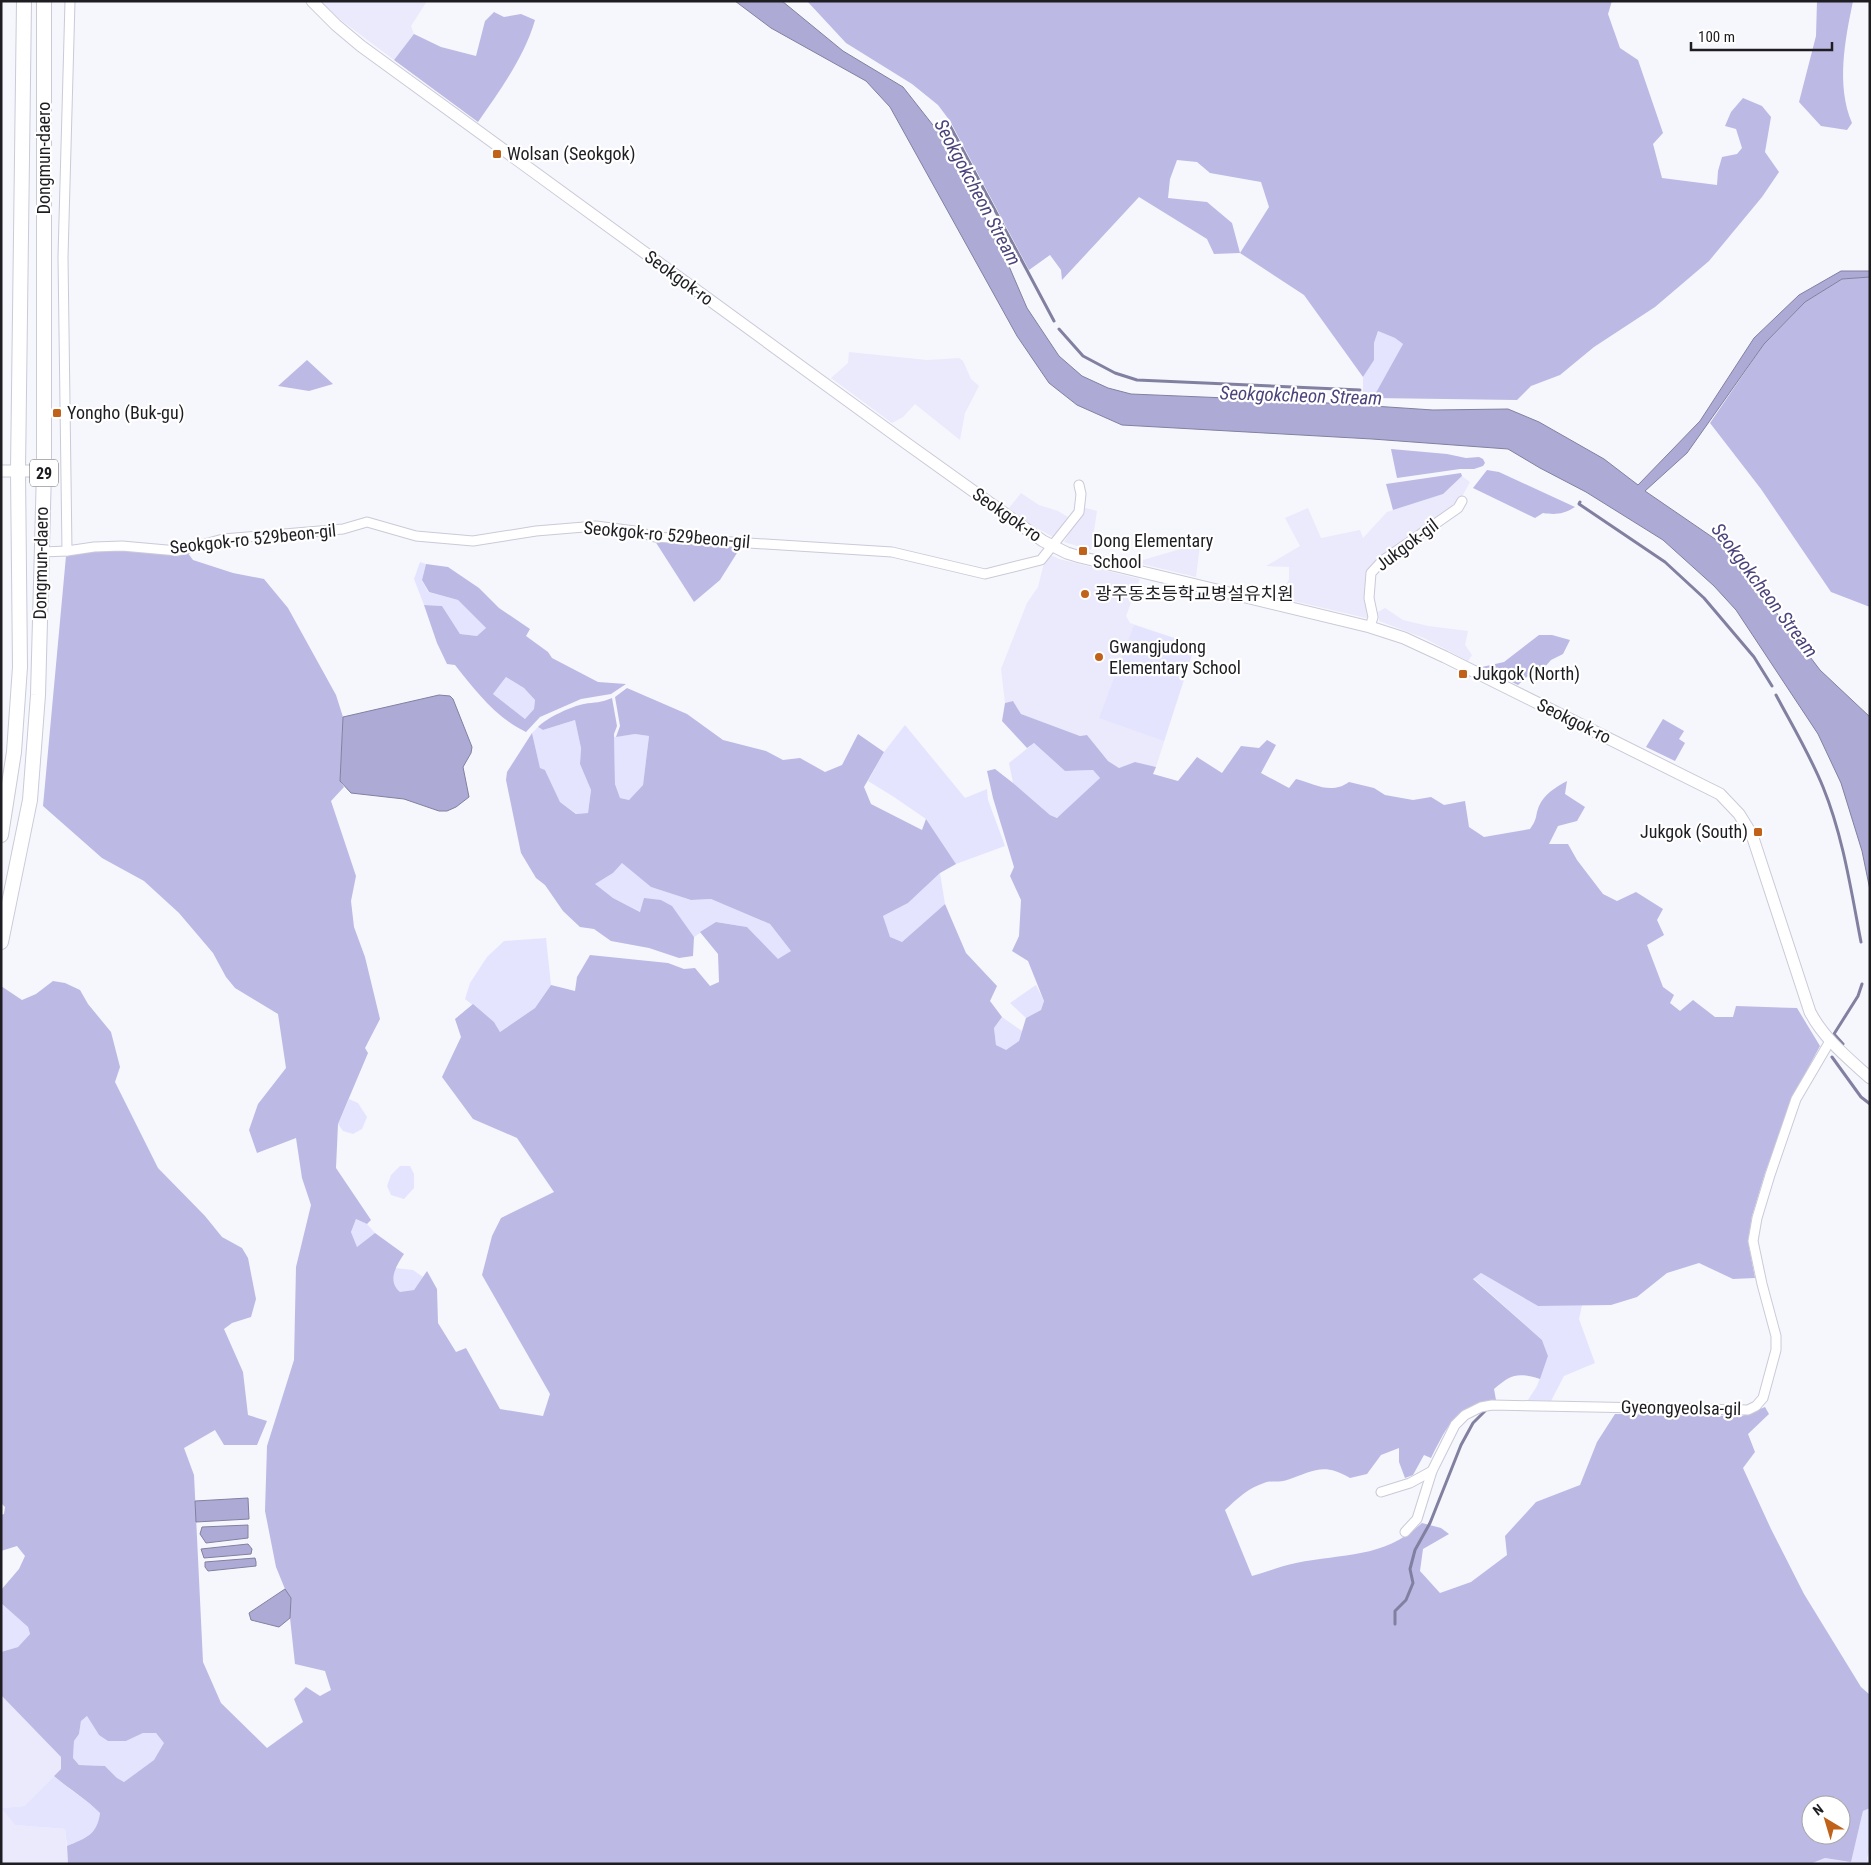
<svg xmlns="http://www.w3.org/2000/svg" width="1871" height="1865" viewBox="0 0 1871 1865" font-family="'Roboto Condensed','Noto Sans KR',sans-serif">
<style>
.built{fill:#eaeafc}
.green{fill:#e5e4ff}
.forest{fill:#bcb9e5;fill-rule:evenodd}
.water{fill:#adabd6;stroke:#8280a0}
.lines{fill:none;stroke-linecap:round;stroke-linejoin:round}
.stream{stroke:#8280a0;stroke-width:3}
.minor-casing{stroke:#cacad9;stroke-width:11}
.tertiary-casing{stroke:#cacad9;stroke-width:13}
.primary-casing{stroke:#cacad9;stroke-width:16}
.minor{stroke:#fff;stroke-width:9}
.tertiary{stroke:#fff;stroke-width:11}
.primary{stroke:#fff;stroke-width:14}
.poi-dot{fill:#c06219;stroke:#fff;stroke-width:2}
.labels{text-anchor:middle;stroke-width:4.5;stroke-linejoin:round;paint-order:stroke}
.shield{fill:#fff;stroke:#616164;stroke-width:1}
.shield-label{font-size:16px;font-weight:bold;fill:#1d1d22}
.poi-label{font-size:18px;fill:#1d1d22;stroke:#fff;text-anchor:start}
.street-label{font-size:18px;fill:#1d1d22;stroke:#fff}
.water-label{font-size:19px;font-style:italic;fill:#4b447c;stroke:#fff}
</style>
<rect width="100%" height="100%" fill="#f6f6fd"/>
<!-- built -->
<g class="built">
<path d="M321,1H427L411,26L414,34L394,60L337,17Z"/>
<path d="M849,352L927,360L959,358L963,361L971,379L979,386L965,413L960,440L915,404L903,417L892,423L831,378L848,363Z"/>
<path d="M1462,476L1470,482L1457,506L1371,569L1370,616L1366,618L1281,598L1289,579V567L1266,566L1300,546L1285,518L1308,508L1321,538L1360,530L1363,538L1387,512L1442,494Z"/>
<path d="M1021,493L1039,505L1058,511L1068,517L1053,537L1028,523L1009,508Z"/>
<path d="M1082,507L1097,511L1091,550L1064,542L1081,513Z"/>
<path d="M1194,545H1200L1196,577L1142,564L1143,560Z"/>
<path d="M1049,554L1059,559L1140,579L1126,616L1130,623L1195,645L1156,767L1135,762L1119,768L1108,761L1087,735L1080,736L1021,714L1013,701L1005,703L1001,669L1027,603L1038,587L1045,559Z"/>
<path d="M1385,608L1403,620L1428,626L1468,631L1465,645L1472,655L1468,661L1424,638L1379,621L1378,612Z"/>
<path d="M1,1695L61,1757V1769L24,1806L1,1808Z"/>
<path d="M1,1808L15,1825L65,1829L68,1864H1Z"/>
</g>
<!-- green -->
<g class="green">
<path d="M1378,331L1395,338L1403,344L1373,398L1363,397V377L1373,360L1374,343Z"/>
<path d="M420,562L426,564L422,580L428,592L458,600L487,629L477,636L460,634L442,606L424,605L414,579Z"/>
<path d="M1134,625L1195,645L1164,741L1099,718Z"/>
<path d="M506,677L524,688L535,700L534,709L525,719L493,694Z"/>
<path d="M575,720L581,748L580,764L591,790L588,813L577,814L560,802L545,770L540,769L532,733L538,727L543,730Z"/>
<path d="M905,725L965,798L987,789L988,800L1005,846L956,864L926,819L894,797L868,781L884,752Z"/>
<path d="M635,734L649,736L643,785L629,800L620,798L615,784L614,737Z"/>
<path d="M1034,743L1065,771L1093,770L1100,778L1058,818L1050,815L1013,783L1009,763Z"/>
<path d="M622,862L651,887L691,900L711,899L770,924L791,951L778,960L747,927L717,922L694,937L671,906L661,900L641,912L613,898L594,884L613,873Z"/>
<path d="M940,873L945,904L902,942L890,938L883,916L908,903Z"/>
<path d="M546,938L551,985L535,1008L500,1032L494,1022L465,999L470,983L487,957L504,941Z"/>
<path d="M1036,985L1044,1001L1041,1010L1026,1018L1010,1003Z"/>
<path d="M1002,1017L1022,1031L1019,1041L1006,1051L996,1045L994,1028Z"/>
<path d="M349,1099L358,1103L367,1117L362,1129L353,1134L343,1131L338,1124Z"/>
<path d="M400,1166H410L414,1174V1188L404,1199L391,1195L387,1186L391,1175Z"/>
<path d="M356,1219L367,1224L375,1233L357,1248L351,1232Z"/>
<path d="M395,1268L413,1270L423,1277L414,1290L400,1293C391,1285 393,1278 395,1268Z"/>
<path d="M1481,1273L1538,1306L1582,1305L1579,1319L1595,1363L1564,1376L1551,1401L1528,1400L1537,1386L1548,1356L1542,1340L1473,1278Z"/>
<path d="M1,1603L28,1627L30,1634L18,1647L1,1652Z"/>
<path d="M87,1716L99,1735L126,1741L143,1733H156L165,1743L154,1760L124,1782L117,1778L105,1766L79,1765L73,1758L74,1741L79,1734L81,1721Z"/>
<path d="M54,1776C69,1790 86,1799 100,1813C97,1835 86,1838 67,1846L65,1829L15,1825L1,1808L24,1806Z"/>
<path d="M1870,1808V1848L1867,1859L1870,1864H1810L1825,1858L1851,1861L1863,1811Z"/>
</g>
<!-- forest -->
<g class="forest">
<path d="M807,1H1612L1608,14L1620,48L1638,60L1663,133L1653,144L1662,178L1717,185L1718,171L1722,157L1737,154L1742,148L1736,129L1725,126L1731,112L1743,98L1762,106L1771,117L1765,152L1779,172L1762,197L1709,261L1655,307L1594,347L1560,375L1531,386L1517,400L1373,398L1403,344L1395,338L1378,331L1374,343V360L1363,377L1304,295L1240,253L1214,254L1207,239L1139,197L1062,280L1061,270L1050,255L1029,270L950,121L938,105L912,84L846,43ZM1177,160L1197,162L1210,173L1261,182L1269,207L1240,253L1232,223L1207,202L1168,198L1170,179Z"/>
<path d="M1817,1H1853C1845,40 1836,85 1852,123L1847,130L1821,126L1799,102L1816,36Z"/>
<path d="M494,12L504,17L521,14L535,20C524,58 500,90 478,122L394,60L414,34L441,47L476,56L485,21Z"/>
<path d="M1870,277V607L1831,592L1761,489L1710,423L1764,344L1805,302L1842,279Z"/>
<path d="M307,360L333,384L309,391L278,386Z"/>
<path d="M1391,449L1447,454L1466,458L1479,457L1483,459L1485,463L1483,466L1474,469H1460L1397,478Z"/>
<path d="M1487,470L1499,472L1575,507C1564,514 1556,515 1543,513L1535,518L1473,488Z"/>
<path d="M1461,473L1462,476L1443,494L1393,510L1386,484Z"/>
<path d="M653,538L742,545L720,580L694,602Z"/>
<path d="M120,549L177,556L187,552L193,560L233,573L264,579L288,608L336,695L343,717L340,781L344,787L331,801L356,876L351,901L354,927L365,957L380,1019L365,1048L368,1053L338,1124L336,1168L371,1220L367,1224L356,1219L351,1232L357,1247L375,1233L404,1254C396,1266 387,1281 400,1292L414,1290L427,1271L437,1289L438,1323L456,1352L466,1348L500,1409L543,1416L550,1394L482,1275L492,1236L501,1218L554,1192L517,1138L473,1119L442,1077L461,1037L455,1019L473,1004L494,1022L500,1032L535,1008L551,985L575,991L577,977L590,955L668,963L684,969L695,968L710,986L719,982L718,954L700,932L716,922L747,927L778,959L791,951L770,924L711,899L691,900L651,887L622,863L613,873L595,884L613,898L640,912L644,898L661,900L672,906L694,937L693,956L679,958L649,948L611,941L594,929L580,927L563,911L545,885L536,878L521,853L506,780L507,772L532,733L540,768L545,770L560,802L576,814L588,813L591,790L580,764L581,748L575,720L543,730L538,727C546,718 572,706 584,704C595,702 601,703 612,698L617,726L614,734L615,784L620,798L629,800L643,785L649,736L635,734L616,737L620,726L615,697L627,688L687,714L723,740L766,751L783,760L800,758L825,772L842,765L858,734L884,752L864,787L871,804L922,830L926,819L956,864L940,873L908,903L883,916L890,937L902,942L945,904L966,953L997,986L990,1001L1002,1017L994,1028L996,1045L1006,1050L1019,1041L1026,1018L1041,1010L1044,1001L1028,961L1012,951L1019,936L1021,900L1010,876L1014,867L993,798L987,771L995,769L1013,783L1050,815L1057,818L1100,778L1093,770L1065,771L1034,743L1027,748L1002,721L1005,703L1013,701L1021,714L1080,736L1087,735L1108,761L1119,768L1135,762L1156,767L1153,774L1178,781L1197,757L1222,773L1241,746L1259,748L1267,740L1276,745L1261,773L1289,788L1296,779C1315,784 1331,795 1349,782L1374,788L1385,795L1413,800L1431,797L1444,805L1465,801L1469,827L1484,837L1530,829C1538,818 1535,816 1539,806C1544,794 1556,787 1567,781L1565,794L1585,807L1577,821L1558,826L1549,844H1568L1577,860L1603,894L1617,901L1636,892L1663,909L1657,920L1664,935L1647,945L1663,987L1674,995L1670,1003L1680,1011L1693,1000L1715,1017H1733L1736,1006L1797,1008L1820,1046L1793,1096L1765,1173L1752,1216L1748,1241L1755,1278L1733,1279L1699,1263L1667,1273L1637,1297L1611,1305L1538,1306L1481,1273L1473,1279L1542,1340L1548,1356L1540,1379C1518,1372 1511,1374 1494,1389L1496,1400C1454,1409 1450,1421 1431,1458L1424,1455L1413,1475L1405,1478L1399,1462V1448L1381,1455L1367,1474L1350,1478C1323,1462 1314,1471 1287,1480C1280,1483 1271,1480 1264,1483C1248,1488 1237,1499 1225,1510L1252,1576C1267,1572 1281,1566 1296,1563C1344,1553 1383,1559 1422,1523L1441,1528L1449,1534L1423,1549L1420,1571L1440,1593L1471,1582L1507,1555L1505,1536L1536,1502L1580,1485L1597,1442L1615,1414L1742,1416L1765,1407L1769,1414L1748,1434L1755,1452L1743,1468L1771,1529L1804,1594L1861,1687L1870,1695V1808L1863,1811L1851,1862L1825,1858L1810,1864H68L67,1846C86,1838 97,1835 100,1813C86,1799 69,1789 54,1776L61,1769V1757L1,1695V1652L18,1647L30,1634L28,1627L1,1603V1590L19,1569L25,1556L17,1546L1,1551V1515L4,1514L5,1507L1,1503V986L22,1000L36,994L53,981L65,983L80,990L88,1004L111,1032L120,1067L115,1082L158,1168L205,1216L222,1237L242,1248L248,1258L256,1299L251,1317L232,1323L224,1329L243,1372L248,1415L267,1421L257,1445H224L215,1430L184,1448L194,1475L203,1662L221,1703L267,1748L303,1722L294,1699L306,1687L320,1696L331,1690L325,1671L295,1664L290,1618L291,1598L285,1589L276,1567L265,1511L267,1446L294,1360L296,1267L311,1205L302,1178L296,1138L257,1153L249,1130L258,1104L286,1068L278,1014L235,988L226,977L213,953L179,913L144,881L102,858L43,806L66,556L96,550ZM87,1716L99,1735L108,1741H126L143,1733H156L164,1743L154,1760L124,1782L117,1778L105,1766L79,1765L73,1758L74,1741L79,1734L81,1721ZM1811,1805H1841V1835H1811Z"/>
<path d="M426,564L448,567L479,588L499,608L530,629L526,636L548,652L552,658L598,682L626,684L611,694L581,699L540,717L526,732C496,718 475,690 455,665L447,664L437,643L424,605L442,606L460,634L477,636L486,628L458,600L429,592L422,580ZM506,677L524,688L535,700L534,709L525,719L493,694Z"/>
<path d="M1539,635H1552L1570,640L1563,654L1551,660L1535,678L1528,676L1518,685L1482,667L1504,662Z"/>
<path d="M1663,719L1684,731L1679,739L1685,743L1675,761L1646,747Z"/>
</g>
<!-- water -->
<g class="water">
<path d="M735,1H782L843,51L903,87L936,129L999,243L1027,308L1059,356L1082,376L1108,388L1131,394L1298,401L1433,410L1508,409L1539,422L1604,459L1638,485L1700,421L1754,338L1799,295L1841,271H1870V277L1842,279L1805,302L1764,344L1687,453L1645,491L1715,539L1744,570L1820,670L1870,717V890L1862,851L1841,783L1818,734L1736,610L1714,586L1663,540L1586,492L1540,468L1508,449L1372,439L1122,425L1077,405L1049,383L1017,336L890,107L866,81L771,28Z"/>
<path d="M439,695L450,696L453,699L472,747L471,753L463,767L469,797L456,807L447,811H439L404,799L351,793L340,781L343,717Z"/>
<path d="M248,1498L249,1519L196,1522L195,1501Z"/>
<path d="M248,1525V1538L206,1543L200,1534L202,1527Z"/>
<path d="M248,1544L252,1549L251,1554L204,1558L201,1549Z"/>
<path d="M255,1558L256,1562V1566L208,1571L205,1567V1562Z"/>
<path d="M285,1589L291,1598L290,1618L279,1627L251,1620L249,1613Z"/>
</g>
<g class="lines">
<!-- stream -->
<g class="stream">
<path d="M948,122L1054,321"/>
<path d="M1059,329L1083,356L1115,373L1137,380L1360,390"/>
<path d="M1580,502L1579,504L1665,562L1704,598L1754,657L1772,686"/>
<path d="M1776,695C1792,725 1810,755 1823,787C1843,836 1851,890 1861,942"/>
<path d="M1843,1044L1834,1034L1858,996L1862,984"/>
<path d="M1832,1057L1861,1097L1870,1104"/>
<path d="M1395,1624V1611L1406,1600L1413,1583L1410,1569L1415,1550L1430,1523L1461,1445L1473,1423L1485,1411"/>
</g>
<!-- minor casing -->
<g class="minor-casing">
<g id="minor">
<path d="M67,551L94,547L122,546L178,551L223,539L343,529L367,522L416,536L473,541L536,531L596,526L635,531L655,537L892,552L985,574L1041,560L1079,512L1081,494L1079,485"/>
<path d="M42,552L67,551L63,257L70,1"/>
<path d="M1370,627L1373,617L1369,598L1371,573L1382,561L1458,508L1462,501"/>
<path d="M1381,1492L1410,1483L1432,1471"/>
<path d="M1405,1532L1417,1519L1432,1471L1455,1425L1465,1415L1481,1407L1492,1405L1748,1410L1756,1406L1763,1398L1776,1350V1336L1762,1284L1753,1241L1757,1218L1770,1175L1796,1099L1830,1041"/>
</g>
</g>
<!-- tertiary casing -->
<g class="tertiary-casing">
<g id="tertiary">
<path d="M312,1L336,25L361,46L906,443L1043,541L1067,553L1080,557L1370,627L1404,638L1445,657L1720,794L1739,814L1752,835L1810,1012C1824,1039 1848,1058 1870,1078"/>
<path d="M1,471H44"/>
</g>
</g>
<!-- primary casing -->
<g class="primary-casing">
<g id="primary">
<path d="M1,835L14,752L20,667L18,471L24,1"/>
<path d="M1,942L30,800L38,695L44,471V1"/>
</g>
</g>
<!-- minor -->
<use href="#minor" class="minor"/>
<!-- tertiary -->
<use href="#tertiary" class="tertiary"/>
<!-- primary -->
<use href="#primary" class="primary"/>
</g>
<!-- markers -->
<g class="poi-dot">
<rect x="492" y="149" width="10" height="10" rx="2.5"/>
<rect x="52" y="408" width="10" height="10" rx="2.5"/>
<rect x="1078" y="546" width="10" height="10" rx="2.5"/>
<circle cx="1085" cy="594" r="5"/>
<circle cx="1099" cy="657" r="5"/>
<rect x="1458" y="669" width="10" height="10" rx="2.5"/>
<rect x="1753" y="827" width="10" height="10" rx="2.5"/>
</g>
<g class="labels">
<!-- shield labels -->
<rect class="shield" x="30" y="459.5" width="28" height="27" rx="4"/>
<g class="shield-label">
<text x="44" y="479">29</text>
</g>
<!-- poi labels -->
<g class="poi-label">
<text x="507" y="160">Wolsan (Seokgok)</text>
<text x="67" y="419">Yongho (Buk-gu)</text>
<text x="1093" y="547">Dong Elementary<tspan x="1093" dy="21">School</tspan></text>
<text x="1095" y="600">광주동초등학교병설유치원</text>
<text x="1109" y="653">Gwangjudong<tspan x="1109" dy="21">Elementary School</tspan></text>
<text x="1473" y="680">Jukgok (North)</text>
<text x="1748" y="838" text-anchor="end">Jukgok (South)</text>
</g>
<!-- street labels -->
<g class="street-label">
<text transform="translate(44 158) rotate(-90)" y="6">Dongmun-daero</text>
<text transform="translate(679 278) rotate(36)" y="6">Seokgok-ro</text>
<text transform="translate(1007 515) rotate(35)" y="6">Seokgok-ro</text>
<text transform="translate(667 535) rotate(5)" y="6">Seokgok-ro 529beon-gil</text>
<text transform="translate(253 539) rotate(-6)" y="6">Seokgok-ro 529beon-gil</text>
<text transform="translate(1407 545) rotate(-37)" y="6">Jukgok-gil</text>
<text transform="translate(41 563) rotate(-89)" y="6">Dongmun-daero</text>
<text transform="translate(1574 721) rotate(26)" y="6">Seokgok-ro</text>
<text transform="translate(1681 1408) rotate(1)" y="6">Gyeongyeolsa-gil</text>
</g>
<!-- water labels -->
<g class="water-label">
<text transform="translate(978 192) rotate(62)" y="7">Seokgokcheon Stream</text>
<text transform="translate(1301 395) rotate(2)" y="7">Seokgokcheon Stream</text>
<text transform="translate(1765 590) rotate(53)" y="7">Seokgokcheon Stream</text>
</g>
</g>
<!-- border -->
<rect width="1871" height="1865" fill="none" stroke="#1d1d22" stroke-width="5"/>
<!-- north arrow -->
<g transform="translate(1826 1820) rotate(322)"><circle r="24" fill="#ffffff" stroke="#a5a5a7"/>
<path d="M0-4L9 19L0 12L-9 19Z" fill="#c06219"/>
<text y="-8" font-size="14" font-weight="bold" text-anchor="middle" fill="#1d1d22">N</text>
</g>
<!-- scale -->
<path d="M1691 42v8h141v-8" fill="none" stroke="#1d1d22" stroke-width="2.5"/>
<text x="1698" y="42" font-size="15" fill="#1d1d22" stroke="#ffffff" stroke-width="4" paint-order="stroke">100 m</text>
</svg>
